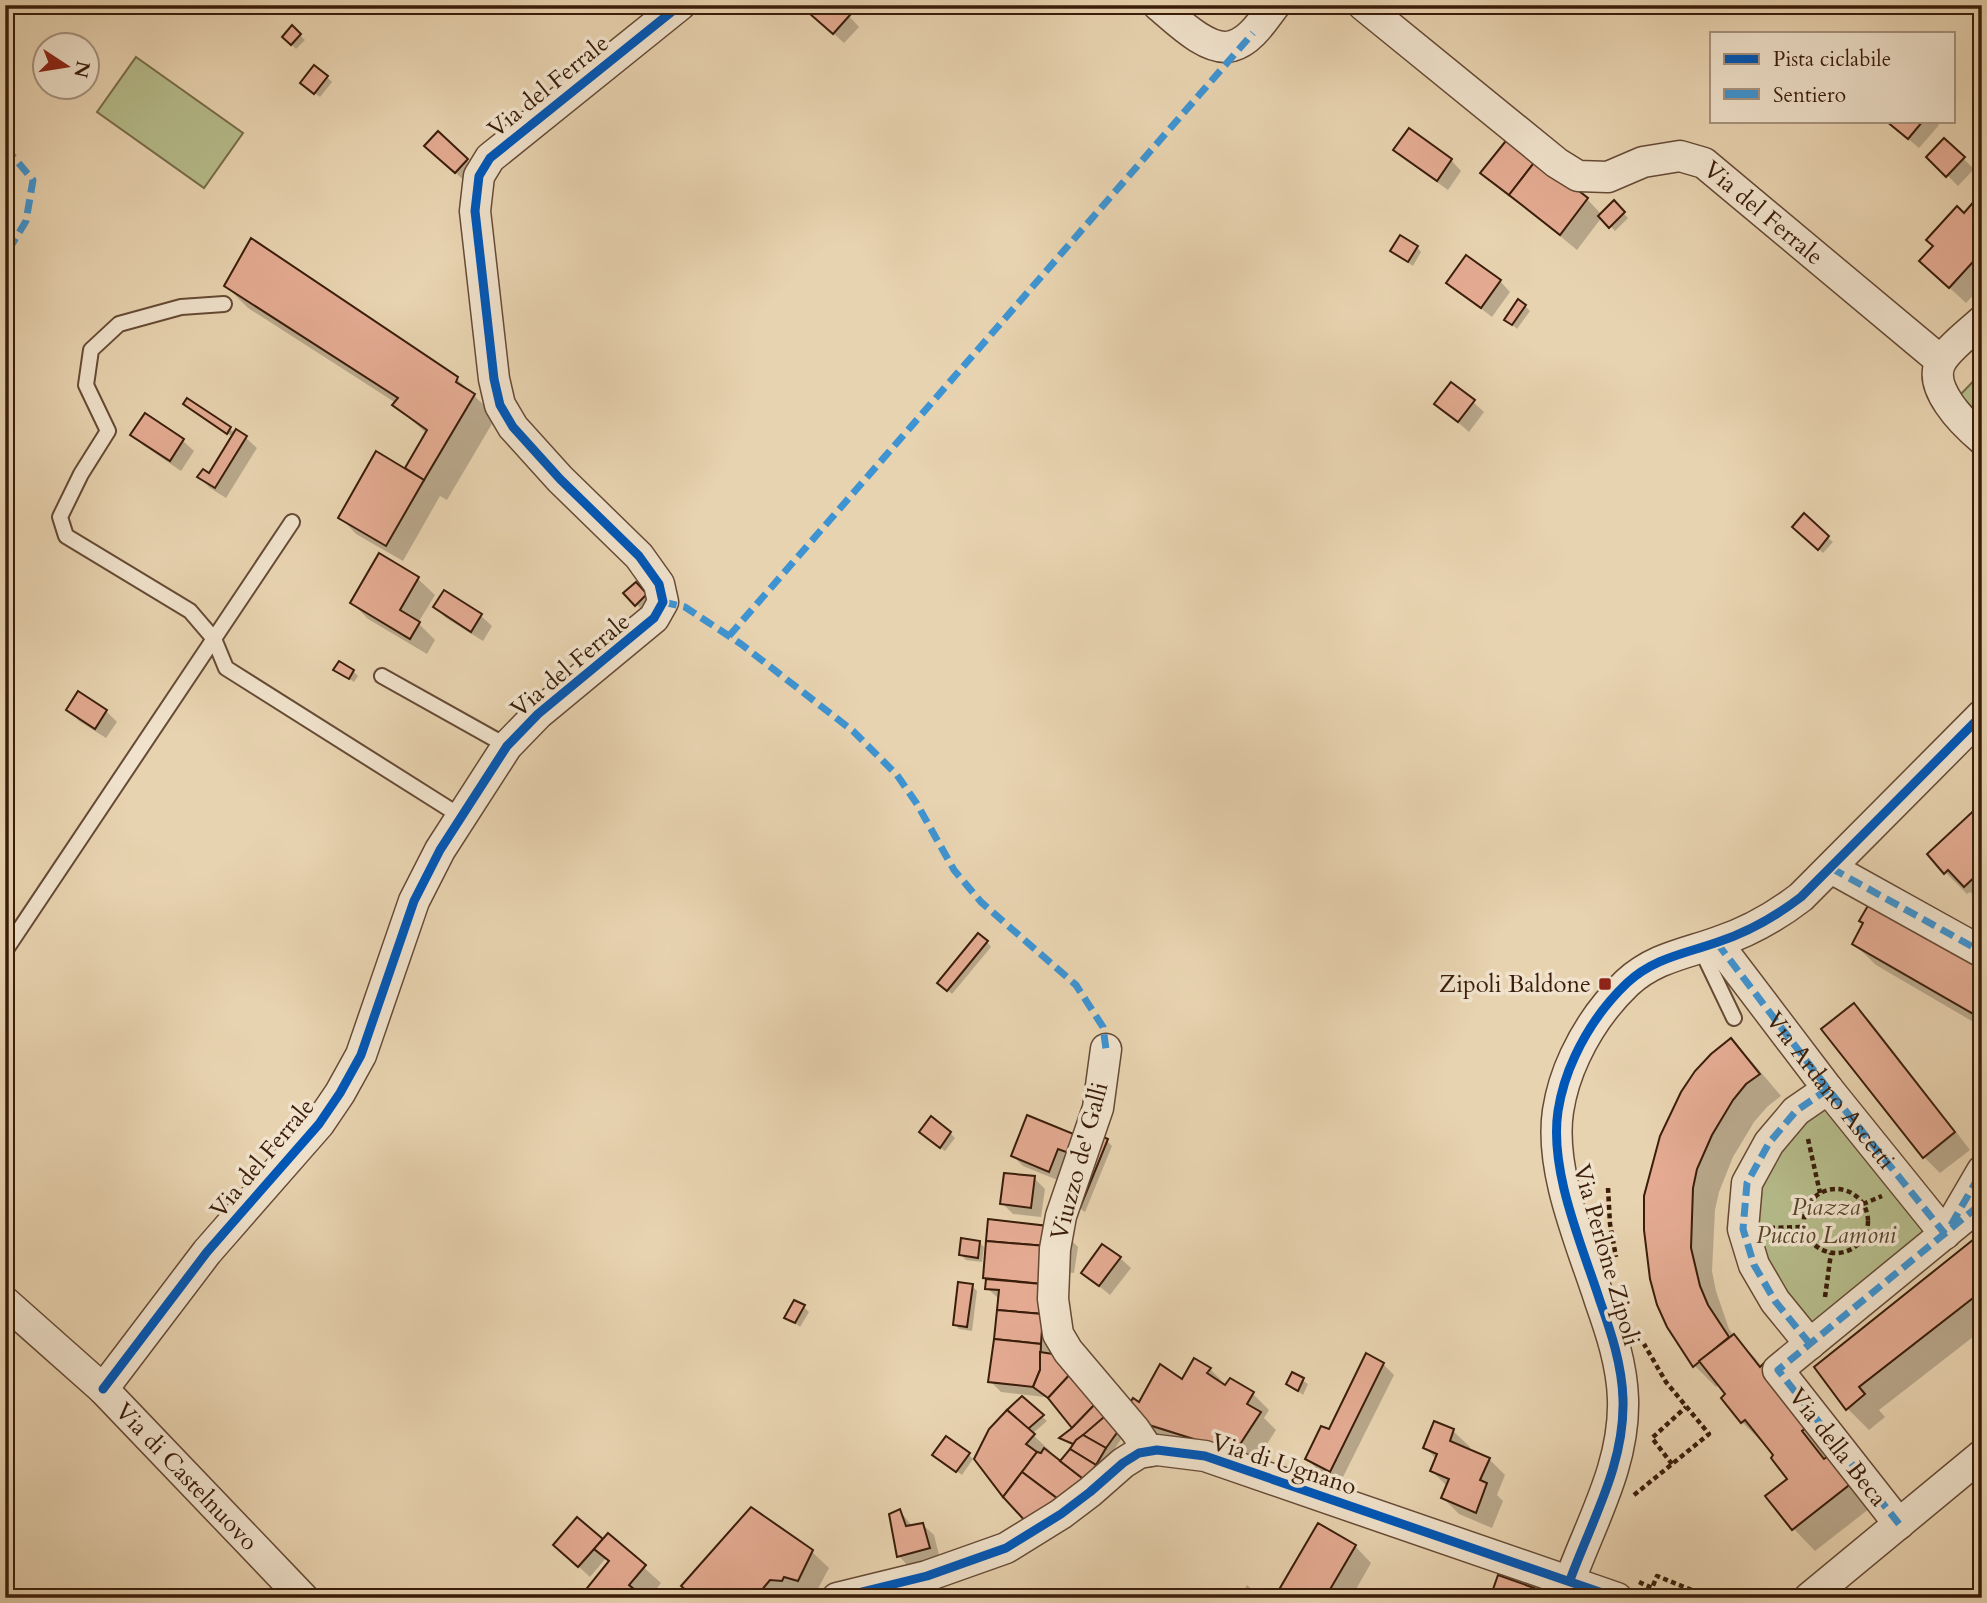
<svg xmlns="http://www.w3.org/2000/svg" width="1987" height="1603" viewBox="0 0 1987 1603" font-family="Cardo,serif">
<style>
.green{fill:#b6bc8b;stroke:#786c4a;stroke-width:2}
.shadow{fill:#0003}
.building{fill:#e4ab92;stroke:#3a1d0a;stroke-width:2}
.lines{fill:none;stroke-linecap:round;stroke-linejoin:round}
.lane-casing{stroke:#664a34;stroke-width:18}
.street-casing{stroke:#664a34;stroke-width:33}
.path{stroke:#3a1d0a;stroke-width:4.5;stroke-dasharray:5 3.5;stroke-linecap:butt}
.lane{stroke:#f0e2cc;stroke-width:14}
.street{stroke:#f0e2cc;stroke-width:30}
.quiet{stroke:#3e94d2;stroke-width:7;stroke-dasharray:14 7;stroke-linecap:butt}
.cycleway-casing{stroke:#f0e2cc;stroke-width:13}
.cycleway{stroke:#0057b8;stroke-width:9}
.poi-dot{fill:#8f2418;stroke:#f0e2cc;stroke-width:2.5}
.labels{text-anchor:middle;stroke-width:7;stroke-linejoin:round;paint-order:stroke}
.street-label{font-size:24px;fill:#3a1d0a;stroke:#f0e2cc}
.poi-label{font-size:24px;fill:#3a1d0a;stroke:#f0e2cc;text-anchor:end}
.park-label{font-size:24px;font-style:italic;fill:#59452a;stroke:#f0e2cc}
</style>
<rect width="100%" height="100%" fill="#e8d3b0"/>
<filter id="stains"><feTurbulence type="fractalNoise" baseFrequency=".00286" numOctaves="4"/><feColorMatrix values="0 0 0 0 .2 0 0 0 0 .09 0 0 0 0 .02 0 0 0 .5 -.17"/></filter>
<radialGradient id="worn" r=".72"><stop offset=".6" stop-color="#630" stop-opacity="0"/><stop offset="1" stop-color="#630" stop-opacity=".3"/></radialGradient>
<!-- green -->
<g class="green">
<path d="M136,57L243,133L204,188L97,112Z"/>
<path d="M1982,372V418L1960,395Z"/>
<path d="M1824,1099L1931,1231L1807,1330L1759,1255L1753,1192L1766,1159Z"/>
</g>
<!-- shadow -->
<g class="shadow">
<path d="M764,5H774L779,10L774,15Z"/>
<path d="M849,16L859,27L844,43L823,24Z"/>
<path d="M292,28L305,40L296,49L284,37Z"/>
<path d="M327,77L332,82L320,97L307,87Z"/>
<path d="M1887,121H1935L1939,125L1919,148Z"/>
<path d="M1944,140L1974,169L1958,186L1929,157Z"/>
<path d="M1395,150L1451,160L1461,171L1448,190L1406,160Z"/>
<path d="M437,157L466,160L477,170L466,182Z"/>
<path d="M1483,173L1587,199L1602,215L1614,203L1628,218L1615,231L1602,217L1577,250Z"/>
<path d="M1982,207V286L1966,303L1938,277L1964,215Z"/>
<path d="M1417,247L1421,252L1413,266L1392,251Z"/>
<path d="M1500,281L1510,292L1492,317L1448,283Z"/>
<path d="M226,286L457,379L496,417L447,500L440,496L403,561L356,534L340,517L412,473L407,468L427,434L395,405L396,403L248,308Z"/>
<path d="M1525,306L1530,311L1517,329L1506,319Z"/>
<path d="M1473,402L1484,412L1469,432L1437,404Z"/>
<path d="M190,409L246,438L257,448L226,498L210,488L199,477L210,475L233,437Z"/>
<path d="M145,416L183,441L194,451L181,471L143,445L133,435Z"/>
<path d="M1804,516L1833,542L1823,553L1795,527Z"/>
<path d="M380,556L418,579L435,595L418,623L435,640L427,654L368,619L352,603Z"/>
<path d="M636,584L651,600L641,609L626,593Z"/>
<path d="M444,592L481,616L492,626L483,641L446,618L435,607Z"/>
<path d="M335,669L353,671L358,676L354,682Z"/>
<path d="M68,710L106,711L117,722L106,738L79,721Z"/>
<path d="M1982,806V903L1970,892L1967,894L1945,872Z"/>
<path d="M987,942L991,947L952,994L940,983Z"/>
<path d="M1854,944L1982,962V1027L1876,965Z"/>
<path d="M1853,1005L1870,1021L1970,1150L1940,1173L1924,1157Z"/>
<path d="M1731,1041L1753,1063L1781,1096L1768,1106L1754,1122L1733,1157L1719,1192L1715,1210L1712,1271L1716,1291L1729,1329L1734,1336L1755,1358L1828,1449L1823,1454L1827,1459L1874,1505L1815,1551L1794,1529L1767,1496L1789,1479L1776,1456L1766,1443L1764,1444L1742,1422L1723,1398L1727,1395L1719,1384L1716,1387L1694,1365L1658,1305Z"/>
<path d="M1028,1117L1080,1163L1060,1181L1023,1166L1013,1156Z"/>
<path d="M950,1133L955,1138L945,1151L926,1137Z"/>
<path d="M1107,1141L1112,1146L1085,1212L1075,1205Z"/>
<path d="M1034,1178L1045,1189L1041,1217L1013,1214L1002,1203Z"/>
<path d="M1982,1227V1330L1879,1410L1885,1417L1869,1430L1847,1408L1816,1367L1981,1235Z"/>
<path d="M1047,1228L1054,1306L1051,1355L1125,1433L1090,1487L1004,1495L976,1458L1022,1399L1047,1421L1032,1434L1050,1451L1048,1453L1061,1463L1074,1446L1062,1438L1074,1429L1055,1404L1045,1397L1001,1392L990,1381L999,1299L987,1288L988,1281L985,1278Z"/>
<path d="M1066,1241L1073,1242L1078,1247L1074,1273L1067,1272Z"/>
<path d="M979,1242L984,1247L982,1262L966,1260L961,1255Z"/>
<path d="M1102,1246L1120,1258L1131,1268L1110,1295L1083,1273Z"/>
<path d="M972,1286L977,1291L972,1331L959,1329L955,1324Z"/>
<path d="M804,1307L809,1312L800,1327L787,1317Z"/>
<path d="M1383,1364L1394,1375L1341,1481L1318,1470L1307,1459Z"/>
<path d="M5,1369L12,1375L5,1382Z"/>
<path d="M1210,1369L1227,1386L1230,1380L1253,1394L1269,1410L1264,1418L1276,1430L1252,1467L1167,1441L1152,1431L1140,1405L1182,1381Z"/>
<path d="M1293,1374L1308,1384L1303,1395L1289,1384Z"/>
<path d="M1453,1431L1470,1447L1468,1451L1489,1459L1505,1475L1497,1495L1503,1501L1492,1528L1459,1514L1443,1498L1447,1486L1432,1471L1436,1459L1425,1447Z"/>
<path d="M969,1455L973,1459L962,1475L939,1459Z"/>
<path d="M900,1511L912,1526L923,1525L934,1535L940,1559L909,1567L899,1556Z"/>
<path d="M608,1535L661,1583L649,1598H590L610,1562L606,1558L590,1577L566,1555L603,1541Z"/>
<path d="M1355,1546L1371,1563L1351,1598H1292L1283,1588Z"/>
<path d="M812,1552L829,1568L814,1596L801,1592L799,1597L785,1598H696Z"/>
<path d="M1247,1585L1256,1593L1253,1598H1245L1241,1594Z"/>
<path d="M1536,1591L1543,1598H1491Z"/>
</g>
<!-- building -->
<g class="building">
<path d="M818,5H839L850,15L833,34L810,14Z"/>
<path d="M292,25L301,34L291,45L282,37Z"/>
<path d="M314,65L328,76L314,94L300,83Z"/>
<path d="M1886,121H1923L1908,139Z"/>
<path d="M1409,128L1452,159L1437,181L1393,150Z"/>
<path d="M438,131L468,159L455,173L424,146Z"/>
<path d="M1509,137L1537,159L1509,195L1480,173Z"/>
<path d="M1944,138L1965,157L1946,177L1926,157Z"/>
<path d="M1537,159L1588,198L1560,235L1509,195Z"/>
<path d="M1976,199L1982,205V252L1949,288L1919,261L1933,246L1926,240L1957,206L1964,213Z"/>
<path d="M1614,200L1625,212L1609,228L1598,216Z"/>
<path d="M1400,235L1418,246L1408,262L1390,251Z"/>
<path d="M251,238L458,377L456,382L475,394L424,480L405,468L427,430L392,405L398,398L224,286Z"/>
<path d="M1466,255L1501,280L1481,308L1446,283Z"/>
<path d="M1518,299L1526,305L1512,325L1504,320Z"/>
<path d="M1451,382L1475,400L1458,422L1434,404Z"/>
<path d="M187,398L231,427L227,434L183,404Z"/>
<path d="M145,413L184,439L170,461L130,435Z"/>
<path d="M236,429L247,436L215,488L197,477L203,469L209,473Z"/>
<path d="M376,451L424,480L386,546L338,518Z"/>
<path d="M1804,513L1829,536L1818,550L1792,527Z"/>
<path d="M379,553L419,577L400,610L420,622L410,639L350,603Z"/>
<path d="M636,582L647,594L635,606L623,593Z"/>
<path d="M444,590L482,614L471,632L433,607Z"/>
<path d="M339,661L354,670L349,679L333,670Z"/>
<path d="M78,691L107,710L95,729L66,710Z"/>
<path d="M1982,803V870L1964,887L1948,870L1944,874L1927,854Z"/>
<path d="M1873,897L1982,960V1019L1852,944L1863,923L1859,921Z"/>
<path d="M978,933L988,941L947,991L937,983Z"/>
<path d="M1854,1003L1955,1132L1923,1158L1821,1029Z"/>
<path d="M1731,1038L1760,1074L1746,1084L1733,1100L1712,1135L1697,1169L1693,1188L1691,1248L1700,1286L1708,1305L1729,1337L1693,1367L1667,1327L1657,1305L1650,1279L1644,1230V1196L1660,1136L1681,1092L1695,1071L1711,1054Z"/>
<path d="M1027,1115L1076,1135L1069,1153L1058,1149L1049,1172L1011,1156Z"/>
<path d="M931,1116L951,1132L940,1148L919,1132Z"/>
<path d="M1101,1136L1108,1139L1080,1208L1073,1205Z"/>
<path d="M1004,1173L1035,1176L1031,1208L1000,1204Z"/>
<path d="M988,1219L1048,1226L1046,1246L986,1241Z"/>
<path d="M1982,1225V1291L1859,1387L1865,1394L1846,1410L1814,1367L1979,1235L1975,1231Z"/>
<path d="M961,1238L980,1241L978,1258L959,1255Z"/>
<path d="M986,1241L1046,1246L1042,1284L983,1278Z"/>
<path d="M1102,1244L1121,1257L1099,1286L1081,1273Z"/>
<path d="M986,1279L1042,1284L1043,1314L997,1310L999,1290L985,1289Z"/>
<path d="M958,1282L973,1284L967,1327L953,1325Z"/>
<path d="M794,1300L805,1305L795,1323L784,1318Z"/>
<path d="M997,1310L1043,1314L1041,1344L994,1339Z"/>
<path d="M1734,1334L1760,1367L1764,1363L1785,1390L1807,1427L1802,1431L1824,1459L1831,1454L1853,1482L1792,1530L1765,1496L1787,1479L1771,1458L1773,1455L1745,1420L1741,1423L1721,1398L1725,1394L1699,1361Z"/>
<path d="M994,1339L1041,1344L1040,1370L1033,1387L988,1382Z"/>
<path d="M1040,1352L1053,1354L1074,1370L1048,1398L1033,1387L1040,1370Z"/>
<path d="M1366,1353L1384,1363L1330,1472L1305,1459L1321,1426L1329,1429Z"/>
<path d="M1194,1358L1211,1368L1207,1373L1225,1385L1230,1378L1254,1392L1247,1404L1261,1412L1235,1452L1149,1425L1127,1408L1133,1398L1139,1402L1160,1364L1182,1379Z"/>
<path d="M1074,1370L1099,1400L1072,1428L1048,1398Z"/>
<path d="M1292,1372L1304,1378L1298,1391L1286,1384Z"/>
<path d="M1022,1396L1044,1415L1028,1429L1007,1410Z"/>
<path d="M1099,1400L1109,1414L1073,1444L1059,1438L1072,1428Z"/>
<path d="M1007,1410L1035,1434L1026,1444L1037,1452L1003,1497L974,1459L989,1429Z"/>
<path d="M1104,1417L1121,1427L1106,1448L1083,1435Z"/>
<path d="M1434,1421L1454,1429L1450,1441L1490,1458L1480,1480L1487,1483L1476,1513L1441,1498L1449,1479L1430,1471L1437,1454L1423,1448Z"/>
<path d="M1083,1435L1106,1448L1096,1465L1070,1449L1076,1440Z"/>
<path d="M946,1436L970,1453L956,1472L932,1455Z"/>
<path d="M1044,1448L1086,1481L1062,1502L1022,1472L1037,1452L1041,1453Z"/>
<path d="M1070,1449L1096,1465L1086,1481L1060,1461Z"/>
<path d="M1022,1472L1062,1502L1027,1523L1003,1497Z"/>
<path d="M751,1507L813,1550L798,1581L784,1577L782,1581L770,1580L755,1598H695L681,1586Z"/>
<path d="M900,1509L906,1526L923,1523L930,1548L897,1557L889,1514Z"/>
<path d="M577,1517L603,1539L578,1567L553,1545Z"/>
<path d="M1318,1523L1356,1545L1325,1598L1311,1590L1307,1598H1297L1280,1588Z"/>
<path d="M608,1533L646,1565L629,1585L645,1598H589L583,1593L609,1561L594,1549Z"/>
<path d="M1498,1575L1537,1589L1534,1598H1490Z"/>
</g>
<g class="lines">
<!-- lane casing -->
<g class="lane-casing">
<g id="lane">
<path d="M224,304L181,307L119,324L91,350L86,385L108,431L81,474L60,517L66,536L190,611L214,639L226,668L462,817"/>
<path d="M382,676L507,746"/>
<path d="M1700,947L1734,1018"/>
<path d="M5,951L292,522"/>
</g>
</g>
<!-- street casing -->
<g class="street-casing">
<g id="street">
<path d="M1158,5C1175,19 1208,53 1232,46C1251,41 1264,19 1275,5"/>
<path id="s1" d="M1363,5L1557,163L1578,176L1608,177L1643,162L1680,156L1704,163L1941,361"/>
<path d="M1982,321C1970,332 1950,347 1942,360C1925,386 1964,424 1982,439"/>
<path d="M1831,868L1982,952"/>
<path id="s2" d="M1717,943L1828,1089L1945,1234"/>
<path d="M1106,1049L1098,1108L1061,1216L1055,1249L1053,1299L1058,1334L1068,1351L1135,1430L1149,1451"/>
<path d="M1954,1219L1982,1171"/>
<path id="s3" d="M5,1302L103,1389L303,1598"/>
<path d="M1810,1344L1775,1301L1754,1265L1743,1229L1747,1183L1769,1143L1796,1111L1828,1089"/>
<path d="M103,1389L207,1252L319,1124L340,1093L361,1055L414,901L440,850L507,746L538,714L654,618L663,602L659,584L639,556L560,479L513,427L500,405L494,379L475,211L479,176L490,158L680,5"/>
<path d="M1899,1524L1778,1370L1982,1203"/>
<path d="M1570,1580C1592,1520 1625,1464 1623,1399C1622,1365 1611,1332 1600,1301C1582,1245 1549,1171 1558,1111C1561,1092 1567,1073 1575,1056C1588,1028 1605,1004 1627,983C1654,958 1684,954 1718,942C1748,932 1775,917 1801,897L1982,715"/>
<path d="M837,1598L927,1576L1006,1548L1061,1514L1090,1492L1123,1463L1139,1453L1157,1450L1205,1456L1617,1598"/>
<path d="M1809,1598L1982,1455"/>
</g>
</g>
<!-- path -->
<g class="path">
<path d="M1808,1139L1820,1193"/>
<path d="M1608,1188L1610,1224L1616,1257"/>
<circle cx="1836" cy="1221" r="32"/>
<path d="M1863,1204L1882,1196"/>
<path d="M1770,1228L1804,1227"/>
<path d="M1825,1297L1831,1253"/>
<path d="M1672,1464L1652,1438L1686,1407"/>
<path d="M1634,1495L1709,1434L1666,1382L1644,1344"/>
<path d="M1639,1582L1652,1588L1657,1576L1704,1595L1703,1598"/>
</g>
<!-- lane -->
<use href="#lane" class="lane"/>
<!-- street -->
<use href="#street" class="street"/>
<!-- quiet -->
<g class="quiet">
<path d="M5,147L33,180L26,221L5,256"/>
<path d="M663,602L685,607L741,644L853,731L897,775L917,804L954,870L981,902L1076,985L1103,1027L1106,1049"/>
<path d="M729,636L1253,33"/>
<path d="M1831,868L1982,952"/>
<path d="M1717,943L1828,1089L1945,1234"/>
<path d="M1951,1225L1982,1171"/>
<path d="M1810,1344L1775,1301L1754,1265L1743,1229L1747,1183L1769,1143L1796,1111L1828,1089"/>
<path d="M1899,1524L1778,1370L1982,1203"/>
</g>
<!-- cycleway casing -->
<g class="cycleway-casing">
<g id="cycleway">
<path d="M103,1389L207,1252L319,1124L340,1093L361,1055L414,901L440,850L507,746L538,714L654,618L663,602L659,584L639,556L560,479L513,427L500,405L494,379L475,211L479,176L490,158L680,5"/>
<path d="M1570,1580C1592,1520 1625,1464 1623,1399C1622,1365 1611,1332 1600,1301C1582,1245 1549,1171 1558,1111C1561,1092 1567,1073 1575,1056C1588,1028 1605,1004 1627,983C1654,958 1684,954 1718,942C1748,932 1775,917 1801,897L1982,715"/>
<path d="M837,1598L927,1576L1006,1548L1061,1514L1090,1492L1123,1463L1139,1453L1157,1450L1205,1456L1617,1598"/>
</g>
</g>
<!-- cycleway -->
<use href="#cycleway" class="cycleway"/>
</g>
<!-- markers -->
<rect class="poi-dot" x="1598" y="977" width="14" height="14" rx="3.5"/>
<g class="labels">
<!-- street labels -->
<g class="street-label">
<text transform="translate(548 86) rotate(-39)" y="8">Via del Ferrale</text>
<text dy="8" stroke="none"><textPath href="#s1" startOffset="483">Via del Ferrale</textPath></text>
<text transform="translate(570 665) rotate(-40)" y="8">Via del Ferrale</text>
<text dy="8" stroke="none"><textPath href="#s2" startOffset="186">Via Ardano Ascetti</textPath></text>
<text transform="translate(262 1158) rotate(-50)" y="8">Via del Ferrale</text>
<text transform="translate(1079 1161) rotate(-75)" y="8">Viuzzo de' Galli</text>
<text transform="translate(1607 1255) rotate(74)" y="8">Via Perlone Zipoli</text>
<text transform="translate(1838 1447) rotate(52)" y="8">Via della Beca</text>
<text transform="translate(1284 1464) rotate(18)" y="8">Via di Ugnano</text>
<text dy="8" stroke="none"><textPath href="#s3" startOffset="252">Via di Castelnuovo</textPath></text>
</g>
<!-- poi labels -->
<g class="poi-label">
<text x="1591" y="992">Zipoli Baldone</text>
</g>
<!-- park labels -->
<g class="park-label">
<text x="1826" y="1215">Piazza<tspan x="1826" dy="28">Puccio Lamoni</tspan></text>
</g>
</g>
<!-- margin -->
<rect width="1987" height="1603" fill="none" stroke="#e8d3b0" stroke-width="28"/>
<rect x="7" y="7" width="1973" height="1589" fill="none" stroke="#3a1d0a" stroke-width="3.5"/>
<rect x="14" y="14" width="1959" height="1575" fill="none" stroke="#3a1d0a" stroke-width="2"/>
<!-- legend -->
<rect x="1710" y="32" width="245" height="91" fill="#f0e2cc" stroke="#a7937e" stroke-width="2"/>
<rect x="1724" y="54" width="35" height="10" fill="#0057b8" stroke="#a7937e" stroke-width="2"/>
<text x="1773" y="66" font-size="21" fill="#3a1d0a">Pista ciclabile</text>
<rect x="1724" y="89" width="35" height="10" fill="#3e94d2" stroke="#a7937e" stroke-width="2"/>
<text x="1773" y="102" font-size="21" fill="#3a1d0a">Sentiero</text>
<!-- north arrow -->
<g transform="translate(66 66) rotate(102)"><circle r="33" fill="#f0e2cc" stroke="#a7937e" stroke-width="2"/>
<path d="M0-5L12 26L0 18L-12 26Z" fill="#8f2418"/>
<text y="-10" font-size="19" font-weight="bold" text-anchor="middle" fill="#3a1d0a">N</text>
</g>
<rect width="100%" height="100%" filter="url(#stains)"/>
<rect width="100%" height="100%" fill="url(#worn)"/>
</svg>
